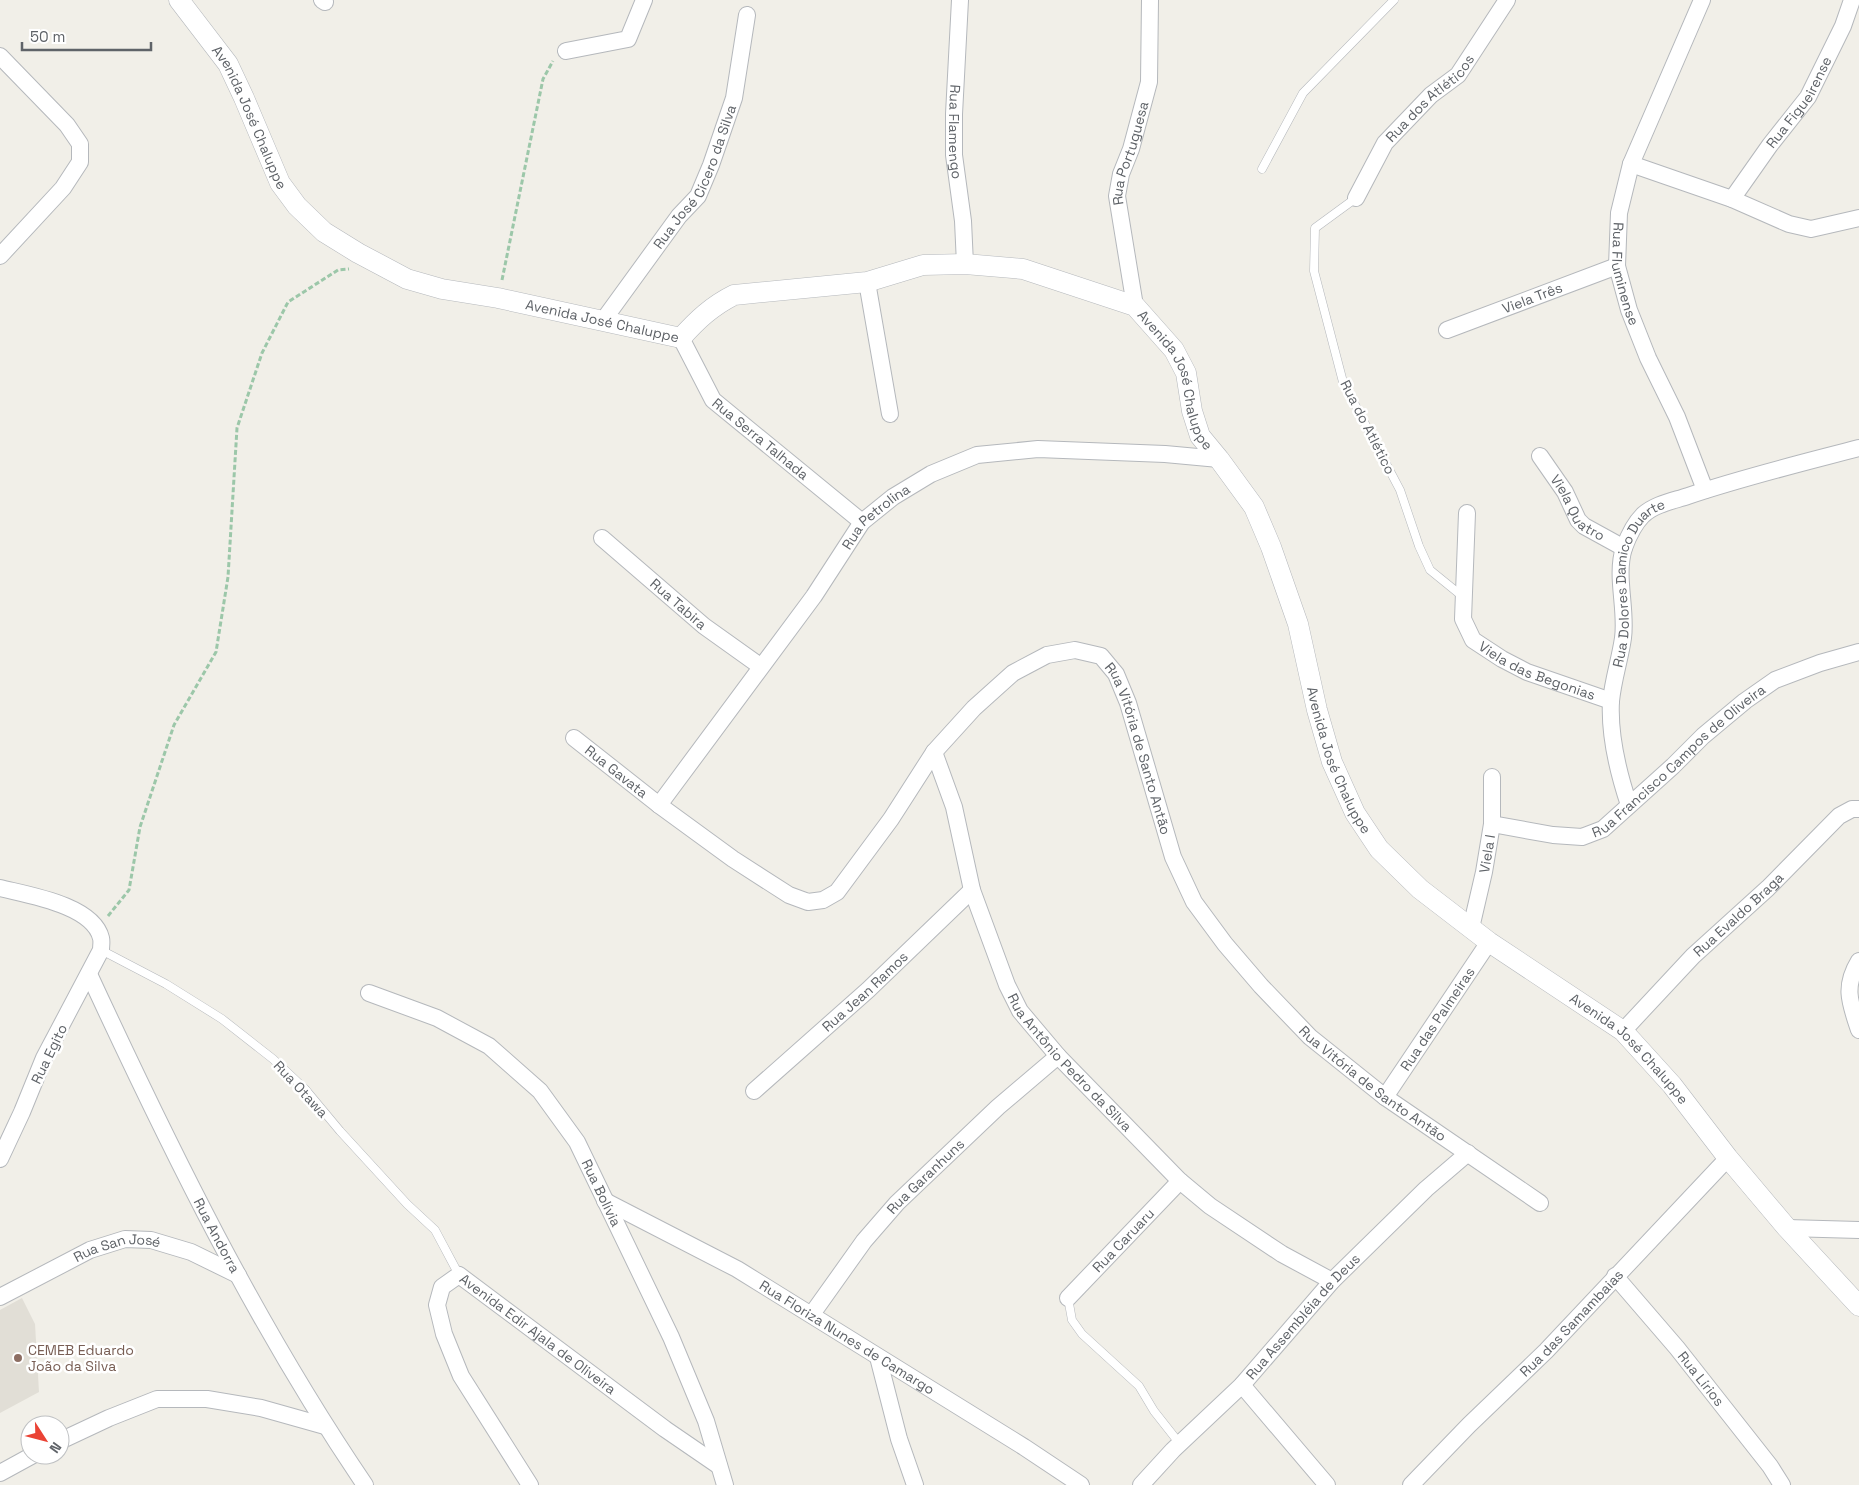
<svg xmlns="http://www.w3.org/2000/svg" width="1859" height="1485" viewBox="0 0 1859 1485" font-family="'Space Grotesk',sans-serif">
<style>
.education{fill:#e1ded6}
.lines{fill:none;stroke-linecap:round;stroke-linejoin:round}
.service-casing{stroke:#b5b8bc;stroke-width:9}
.minor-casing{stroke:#b5b8bc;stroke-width:18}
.tertiary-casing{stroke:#b5b8bc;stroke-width:21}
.path{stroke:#9cc7a9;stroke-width:3;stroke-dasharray:5 2.5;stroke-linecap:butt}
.service{stroke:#fff;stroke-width:8}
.minor{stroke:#fff;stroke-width:16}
.tertiary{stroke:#fff;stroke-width:20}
.education-dot{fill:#8d6e63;stroke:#fff;stroke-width:2}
.labels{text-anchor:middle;stroke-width:5;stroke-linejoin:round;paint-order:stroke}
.street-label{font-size:14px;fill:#5f6368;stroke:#fff}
.education-label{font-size:14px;fill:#785e54;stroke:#fff;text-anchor:start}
</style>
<rect width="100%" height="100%" fill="#f1efe8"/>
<!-- education -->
<path class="education" d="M22,1298L35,1324L39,1392L0,1413V1310Z"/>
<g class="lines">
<!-- service casing -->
<g class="service-casing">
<g id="service">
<path d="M1262,169L1303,93L1394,0"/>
<path d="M1356,198L1315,228L1314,271L1343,382L1400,490L1419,546L1430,570L1462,596"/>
<path d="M101,950L166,984L222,1019L273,1059L305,1089L340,1131L407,1204L435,1230L459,1275"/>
<path d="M1068,1298L1072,1320L1082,1334L1139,1386L1154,1411L1180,1444"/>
</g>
</g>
<!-- minor casing -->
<g class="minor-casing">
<g id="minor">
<path d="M322,0L325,2"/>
<path id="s1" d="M960,0L954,114V155L963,221L965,264"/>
<path id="s2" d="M1702,0L1631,164L1619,213L1617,266L1629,310L1648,358L1677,417L1705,490"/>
<path d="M566,51L628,39L644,0"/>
<path d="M0,56L67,125L80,144V162L63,188L0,256"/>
<path d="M1631,164L1732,199L1789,224L1811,229L1859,218"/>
<path id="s3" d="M1356,198L1385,143L1431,95L1458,75L1507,0"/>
<path id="s4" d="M1732,199L1770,145L1808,97L1843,26L1852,0"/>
<path d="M867,282L890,414"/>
<path id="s5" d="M1135,306L1117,196L1121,174L1131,149L1149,82L1150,0"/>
<path id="s6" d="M602,322L679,216L698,196L711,165L734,98L747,15"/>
<path id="s7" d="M1447,330L1617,266"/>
<path id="s8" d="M681,338L713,400L862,522"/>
<path id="s9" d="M1540,456L1565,492L1578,520L1584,526L1624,548"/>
<path id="s10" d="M1467,513L1463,619L1473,640L1502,659L1527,672L1611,701"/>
<path id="s11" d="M602,538L704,626L760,666"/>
<path id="s12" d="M574,738L659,805L733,859L789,895L808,902L823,900L837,892L891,819L934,752L974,708L1013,673L1047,655L1075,650L1101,656L1116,674L1128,703L1173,857L1194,902L1225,944L1261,986L1310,1037L1385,1097L1540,1203"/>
<path id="s13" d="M934,752L954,807L972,890L1007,985L1020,1011L1058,1056L1180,1181L1210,1206L1282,1254L1332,1281"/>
<path id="s14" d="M659,805L814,596L862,522L893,497L931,474L977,455L1038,449L1165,454L1219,459"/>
<path id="s15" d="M1629,805C1618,772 1609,736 1611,701C1613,680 1620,659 1623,638C1627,609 1615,576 1624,548C1628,537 1635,523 1643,515C1655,504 1673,501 1688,496C1744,477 1802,463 1859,448"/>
<path id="s16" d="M1492,824L1553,835L1582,837L1603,829L1673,766L1703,736L1745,701L1775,680L1820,663L1859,652"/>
<path d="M0,888C28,895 93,905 101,938C102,942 101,946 101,950L44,1058L22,1112L0,1159"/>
<path id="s17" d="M1471,928L1484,872L1492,824V777"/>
<path d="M1859,961C1843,987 1850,1003 1859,1030"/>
<path id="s18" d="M89,974C170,1149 256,1325 365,1485"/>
<path id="s19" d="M369,993L437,1018L489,1046L540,1091L577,1142L671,1337L706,1421L725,1485"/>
<path id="s20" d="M1623,1031L1693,956L1768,888L1839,816L1852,809H1859"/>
<path id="s21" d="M754,1091L868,990L972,890"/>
<path id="s22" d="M1385,1097L1489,942"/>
<path id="s23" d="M605,1201L737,1269L1024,1447L1081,1485"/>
<path d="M1787,1228L1859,1230"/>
<path id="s24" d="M1615,1276L1677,1348L1770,1466L1782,1485"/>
<path id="s25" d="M0,1297L90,1250L125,1239L151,1240L191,1252L238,1275"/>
<path id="s26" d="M1068,1298L1180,1181"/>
<path id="s27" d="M812,1314L864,1241L897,1203L998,1107L1058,1056"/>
<path d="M878,1357L899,1439L915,1485"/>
<path d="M1242,1385L1327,1485"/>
<path d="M60,1441L109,1418L157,1399H207L261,1408L325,1426"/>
<path d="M0,1473L33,1455"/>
<path id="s28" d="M530,1485L461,1376L444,1334L437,1305L442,1287L459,1275L665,1429L719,1466"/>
<path id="s29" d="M1141,1485L1173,1450L1242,1385L1332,1281L1426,1189L1468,1153"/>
<path id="s30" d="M1411,1485L1469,1425L1546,1351L1728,1158"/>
</g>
</g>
<!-- tertiary casing -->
<g class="tertiary-casing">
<g id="tertiary">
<path id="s31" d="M179,0L228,64L244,98L280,183L297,206L324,232L358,253L407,279L442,289L498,298L681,338C697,320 712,306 734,295L867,282L923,265L965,264L1023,269L1135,306L1174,350L1186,373L1192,411L1200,436L1219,459L1254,507L1271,547L1298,624L1317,710L1332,762L1355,813L1379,849L1420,889L1489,942L1623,1031L1672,1085L1728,1158L1787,1228L1859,1306"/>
</g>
</g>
<!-- path -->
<g class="path">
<path d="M502,280L543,79L553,61"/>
<path d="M108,916L129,890L140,827L174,725L216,652L228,577L237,428L262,353L288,302L338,270L349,269"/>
</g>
<!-- service -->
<use href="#service" class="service"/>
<!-- minor -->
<use href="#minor" class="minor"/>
<!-- tertiary -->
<use href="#tertiary" class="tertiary"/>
</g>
<!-- markers -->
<circle class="education-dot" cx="18" cy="1358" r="5"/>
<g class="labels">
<!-- street labels -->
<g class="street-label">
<text dy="5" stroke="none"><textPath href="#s3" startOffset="126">Rua dos Atléticos</textPath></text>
<text dy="5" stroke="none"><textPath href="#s4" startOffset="118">Rua Figueirense</textPath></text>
<text dy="5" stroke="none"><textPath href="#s31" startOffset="138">Avenida José Chaluppe</textPath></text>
<text dy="5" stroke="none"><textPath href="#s1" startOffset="132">Rua Flamengo</textPath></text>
<text dy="5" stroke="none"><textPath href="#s5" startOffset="156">Rua Portuguesa</textPath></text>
<text dy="5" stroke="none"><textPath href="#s6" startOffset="174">Rua José Cícero da Silva</textPath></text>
<text dy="5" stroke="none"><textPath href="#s2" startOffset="291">Rua Fluminense</textPath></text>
<text dy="5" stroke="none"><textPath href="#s7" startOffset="91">Viela Três</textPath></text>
<text dy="5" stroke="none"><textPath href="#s31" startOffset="572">Avenida José Chaluppe</textPath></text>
<text dy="5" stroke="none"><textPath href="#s31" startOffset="1218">Avenida José Chaluppe</textPath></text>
<text transform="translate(1368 427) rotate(63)" y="5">Rua do Atlético</text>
<text dy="5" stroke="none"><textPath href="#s8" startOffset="131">Rua Serra Talhada</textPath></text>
<text dy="5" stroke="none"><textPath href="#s9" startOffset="65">Viela Quatro</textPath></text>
<text dy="5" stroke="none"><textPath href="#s14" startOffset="362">Rua Petrolina</textPath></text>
<text dy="5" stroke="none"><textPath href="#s15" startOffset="232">Rua Dolores Damico Duarte</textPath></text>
<text dy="5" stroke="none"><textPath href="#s11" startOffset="101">Rua Tabira</textPath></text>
<text dy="5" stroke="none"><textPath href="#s10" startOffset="201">Viela das Begonias</textPath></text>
<text dy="5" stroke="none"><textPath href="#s12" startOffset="795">Rua Vitória de Santo Antão</textPath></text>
<text dy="5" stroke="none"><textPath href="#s31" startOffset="1638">Avenida José Chaluppe</textPath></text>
<text dy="5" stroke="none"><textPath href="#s16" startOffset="215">Rua Francisco Campos de Oliveira</textPath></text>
<text dy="5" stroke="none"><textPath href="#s12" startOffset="54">Rua Gavata</textPath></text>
<text dy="5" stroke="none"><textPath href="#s17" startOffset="76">Viela I</textPath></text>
<text dy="5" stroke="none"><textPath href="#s20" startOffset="164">Rua Evaldo Braga</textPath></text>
<text dy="5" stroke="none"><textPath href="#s21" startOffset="149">Rua Jean Ramos</textPath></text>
<text dy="5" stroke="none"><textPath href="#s22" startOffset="94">Rua das Palmeiras</textPath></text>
<text dy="5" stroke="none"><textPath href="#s31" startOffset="2058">Avenida José Chaluppe</textPath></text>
<text transform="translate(49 1054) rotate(-64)" y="5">Rua Egito</text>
<text dy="5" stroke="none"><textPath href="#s13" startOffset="345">Rua Antônio Pedro da Silva</textPath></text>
<text dy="5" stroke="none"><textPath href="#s12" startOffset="1215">Rua Vitória de Santo Antão</textPath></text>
<text transform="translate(301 1089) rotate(47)" y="5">Rua Otawa</text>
<text dy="5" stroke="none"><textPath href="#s27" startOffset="179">Rua Garanhuns</textPath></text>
<text dy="5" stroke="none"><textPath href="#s19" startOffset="319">Rua Bolívia</textPath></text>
<text dy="5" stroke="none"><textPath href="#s18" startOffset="291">Rua Andorra</textPath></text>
<text dy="5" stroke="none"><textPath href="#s26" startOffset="80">Rua Caruaru</textPath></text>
<text dy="5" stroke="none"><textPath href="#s25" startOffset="129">Rua San José</textPath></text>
<text dy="5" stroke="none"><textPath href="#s29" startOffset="234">Rua Assembléia de Deus</textPath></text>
<text dy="5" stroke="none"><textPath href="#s30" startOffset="228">Rua das Samambaias</textPath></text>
<text dy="5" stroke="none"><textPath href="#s28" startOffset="342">Avenida Edir Ajala de Oliveira</textPath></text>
<text dy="5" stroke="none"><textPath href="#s23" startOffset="278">Rua Floriza Nunes de Camargo</textPath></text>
<text dy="5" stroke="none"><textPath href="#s24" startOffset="134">Rua Lírios</textPath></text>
</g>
<!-- education labels -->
<g class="education-label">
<text x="28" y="1355">CEMEB Eduardo<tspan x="28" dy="16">João da Silva</tspan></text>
</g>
</g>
<!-- north arrow -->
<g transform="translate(45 1440) rotate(126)"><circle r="24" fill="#ffffff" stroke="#bfc1c3"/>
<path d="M0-4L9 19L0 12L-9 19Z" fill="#ea4335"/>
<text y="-8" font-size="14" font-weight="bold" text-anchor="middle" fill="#5f6368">N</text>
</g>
<!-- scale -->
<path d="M22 42v8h129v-8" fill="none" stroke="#5f6368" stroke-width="2.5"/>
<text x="30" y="42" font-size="15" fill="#5f6368" stroke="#ffffff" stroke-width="4" paint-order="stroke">50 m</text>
</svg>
